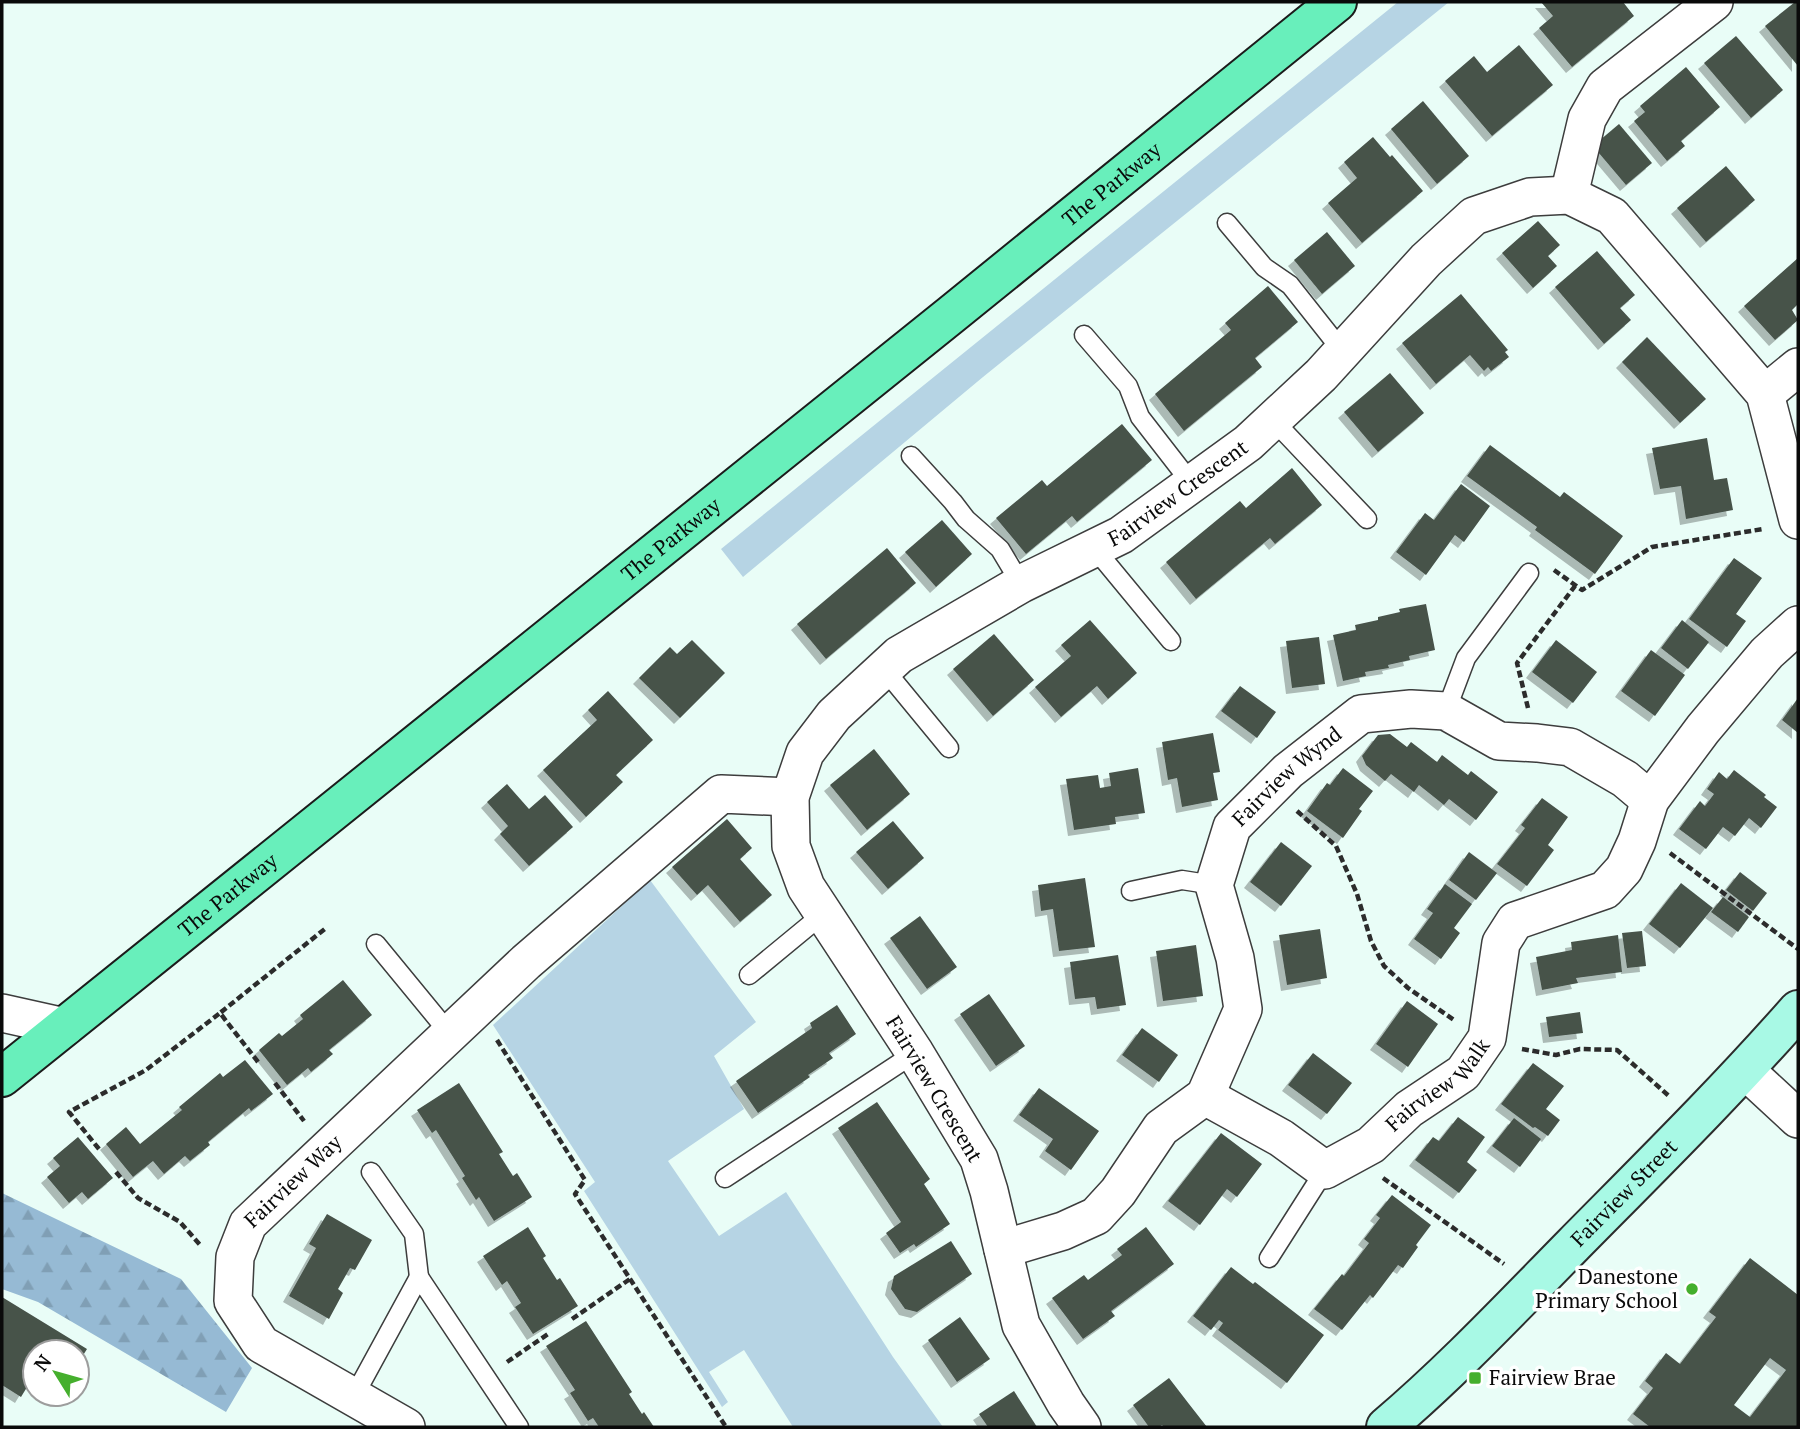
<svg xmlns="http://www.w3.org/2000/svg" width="1800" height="1429" viewBox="0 0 1800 1429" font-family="'PT Serif',serif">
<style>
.grass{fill:#b6d4e4}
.forest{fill:url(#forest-firs)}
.building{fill:#47524a;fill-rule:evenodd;filter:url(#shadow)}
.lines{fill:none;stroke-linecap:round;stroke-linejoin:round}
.lane-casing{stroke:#3d3d3d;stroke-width:21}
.street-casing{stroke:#3d3d3d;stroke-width:40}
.secondary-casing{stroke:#2c2c2c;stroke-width:42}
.primary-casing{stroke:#1b1b1b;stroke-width:42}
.path{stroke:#2c2c2c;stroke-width:4.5;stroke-dasharray:7 3.5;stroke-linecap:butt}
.lane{stroke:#fff;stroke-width:18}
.street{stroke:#fff;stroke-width:37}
.secondary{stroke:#a8f9e5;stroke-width:38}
.primary{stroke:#68efbb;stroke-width:38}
.poi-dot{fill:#45af2d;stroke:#fff;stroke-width:2.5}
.labels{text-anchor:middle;stroke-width:7;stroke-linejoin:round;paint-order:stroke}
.street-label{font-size:21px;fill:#0a0a0a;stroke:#fff}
.poi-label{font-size:21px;fill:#0a0a0a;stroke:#fff;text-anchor:end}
</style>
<defs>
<pattern id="forest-firs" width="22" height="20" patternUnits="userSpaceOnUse" patternTransform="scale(1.75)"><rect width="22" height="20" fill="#96bad4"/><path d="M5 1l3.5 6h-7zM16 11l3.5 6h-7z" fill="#809fb5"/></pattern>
<filter id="shadow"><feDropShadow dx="-6" dy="6" stdDeviation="0" flood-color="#0004"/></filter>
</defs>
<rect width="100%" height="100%" fill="#e9fdf7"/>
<!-- grass -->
<g class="grass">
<path d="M1398,2H1449L983,377L743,577L721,549Z"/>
<path d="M650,880L756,1022L714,1056L744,1109L668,1161L719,1236L786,1192L893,1357L943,1427H793L744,1350L709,1372L728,1402L722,1407L584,1191L595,1182L493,1025Z"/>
</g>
<!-- forest -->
<path class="forest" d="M2,1193L181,1279L252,1368L226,1412L38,1302L2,1289Z"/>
<!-- building -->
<g class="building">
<path d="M1541,2H1623L1634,16L1572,67L1539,28L1553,16Z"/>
<path d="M1795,2H1798V66L1765,26Z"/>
<path d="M1736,36L1783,90L1751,118L1704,63Z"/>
<path d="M1519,45L1553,85L1492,136L1445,81L1474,56L1487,72Z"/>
<path d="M1686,67L1720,107L1681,141L1685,146L1667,161L1634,121L1645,112L1640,106Z"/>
<path d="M1423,101L1469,156L1437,184L1391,129Z"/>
<path d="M1619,124L1652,163L1626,185L1593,146Z"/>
<path d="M1373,137L1390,157L1392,155L1423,191L1362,243L1328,203L1357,178L1344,162Z"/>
<path d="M1726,166L1755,200L1706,242L1677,208Z"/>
<path d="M1538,221L1560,245L1548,256L1557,266L1533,288L1502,253Z"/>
<path d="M1327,232L1355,266L1322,294L1294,260Z"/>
<path d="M1597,251L1635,295L1620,308L1631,320L1604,344L1555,287Z"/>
<path d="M1798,258V304L1792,310L1798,320L1775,340L1744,306Z"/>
<path d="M1268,286L1298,322L1255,358L1262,367L1184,431L1155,394L1231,330L1225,323Z"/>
<path d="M1461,294L1508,350L1505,352L1509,357L1491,371L1488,367L1484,371L1470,355L1436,384L1402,343Z"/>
<path d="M1647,337L1706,399L1680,423L1622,362Z"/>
<path d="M1390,373L1424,413L1378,452L1344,412Z"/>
<path d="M1122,424L1152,460L1077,522L1072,516L1026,554L996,518L1042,480L1047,486Z"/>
<path d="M1707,438L1714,480L1727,478L1733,510L1686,519L1681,486L1660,489L1652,448Z"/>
<path d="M1490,445L1560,497L1564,492L1623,536L1595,574L1535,530L1537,527L1467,476Z"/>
<path d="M1292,468L1322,505L1275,544L1270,538L1196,599L1166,562L1240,501L1246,508Z"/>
<path d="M1461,484L1490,506L1464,542L1455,535L1426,575L1396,552L1425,513L1434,520Z"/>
<path d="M942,520L972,554L936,587L905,552Z"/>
<path d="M887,548L916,583L826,659L797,624Z"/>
<path d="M1734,558L1762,578L1736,614L1746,621L1727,647L1689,619Z"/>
<path d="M1426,604L1435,650L1409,656L1410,660L1388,665L1389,668L1365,672L1366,676L1343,681L1333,635L1356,630L1355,625L1378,620V617L1400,612L1399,609Z"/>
<path d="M1090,620L1137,673L1108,699L1097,686L1061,717L1035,687L1071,656L1061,645Z"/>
<path d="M1682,620L1709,642L1688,669L1661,648Z"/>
<path d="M994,634L1034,680L993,716L953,669Z"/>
<path d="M1319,637L1325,684L1292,688L1286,641Z"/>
<path d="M692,640L725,673L680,718L639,678L670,647L677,654Z"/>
<path d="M1556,640L1597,672L1573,703L1532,672Z"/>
<path d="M1651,650L1685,675L1655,716L1621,691Z"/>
<path d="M1240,686L1276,712L1257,738L1221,711Z"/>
<path d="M608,691L653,740L616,775L623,782L586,817L543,770L597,720L588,710Z"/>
<path d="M1798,698V733L1782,720Z"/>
<path d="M1213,733L1220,772L1213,773L1218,800L1182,807L1177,778L1168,780L1162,742Z"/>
<path d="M1390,734L1407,747L1411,742L1437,762L1442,755L1468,775L1471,771L1498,792L1476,820L1449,799L1444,805L1419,785L1414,792L1391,774L1385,781L1366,765L1362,756L1378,735Z"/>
<path d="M874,749L910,794L867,830L830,785Z"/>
<path d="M1138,768L1145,813L1115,817L1116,824L1074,830L1066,779L1098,775L1100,788L1111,786L1109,773Z"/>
<path d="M1343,768L1373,791L1359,809L1362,811L1343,838L1307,811L1327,783L1330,785Z"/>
<path d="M1734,770L1766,795L1764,797L1777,807L1761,828L1749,818L1735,836L1723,827L1706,849L1679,829L1700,801L1705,806L1714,794L1707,789L1719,772L1727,779Z"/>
<path d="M507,784L529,809L545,795L573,827L529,866L500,834L508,826L487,802Z"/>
<path d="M1542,798L1568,817L1548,845L1554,850L1527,886L1497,864L1525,828L1521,825Z"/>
<path d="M727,819L752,848L740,859L772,895L740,922L708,885L697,895L672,867Z"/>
<path d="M893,821L924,858L888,889L856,852Z"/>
<path d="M1281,842L1312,866L1281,906L1250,882Z"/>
<path d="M1469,852L1497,873L1476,900L1449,880Z"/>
<path d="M1740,872L1767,893L1753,911L1726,890Z"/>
<path d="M1085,878L1095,947L1059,951L1053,909L1041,911L1038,885Z"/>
<path d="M1681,883L1713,908L1680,948L1649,924Z"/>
<path d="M1445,884L1472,904L1454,928L1460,933L1441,959L1414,939L1433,913L1427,909Z"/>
<path d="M1723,897L1749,917L1738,932L1711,912Z"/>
<path d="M920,916L957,967L927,989L890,938Z"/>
<path d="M1320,929L1327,978L1287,985L1279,935Z"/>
<path d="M1642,931L1646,966L1627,968L1622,933Z"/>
<path d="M1618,935L1622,972L1576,978L1578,983L1542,990L1536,957L1572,950L1571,942Z"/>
<path d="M1196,945L1203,996L1163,1001L1156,951Z"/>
<path d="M1118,955L1126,1005L1097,1009L1095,997L1075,999L1070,962Z"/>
<path d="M343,980L372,1015L329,1050L333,1054L311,1072L308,1068L287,1085L259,1050L279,1033L282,1036L303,1019L300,1015Z"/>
<path d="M989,994L1025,1046L996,1066L960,1014Z"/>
<path d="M1407,1001L1438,1024L1408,1067L1376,1044Z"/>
<path d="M837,1005L856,1034L829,1053L833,1058L808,1075L810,1077L758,1113L736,1081L812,1028L810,1023Z"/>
<path d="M1580,1012L1583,1033L1549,1037L1546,1017Z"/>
<path d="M1142,1028L1178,1055L1159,1082L1122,1055Z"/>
<path d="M1313,1053L1352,1083L1327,1114L1288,1085Z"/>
<path d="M245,1060L273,1094L251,1111L249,1108L208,1142L210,1145L190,1161L185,1156L164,1174L153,1161L133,1177L106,1144L126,1127L140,1144L182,1110L179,1107L220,1073L223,1077Z"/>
<path d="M1533,1063L1564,1086L1546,1109L1560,1120L1548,1136L1535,1127L1533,1128L1501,1104Z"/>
<path d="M459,1083L503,1152L499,1154L513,1176L517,1173L532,1197L494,1221L479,1197L476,1200L462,1178L465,1176L436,1130L432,1133L417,1110Z"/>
<path d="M1039,1088L1099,1131L1071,1170L1045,1151L1053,1139L1019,1115Z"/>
<path d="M877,1102L930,1179L924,1184L950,1224L916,1247L914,1244L900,1253L886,1233L901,1222L838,1128Z"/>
<path d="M1458,1117L1485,1137L1467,1162L1477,1170L1459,1193L1415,1160L1433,1137L1439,1141Z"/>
<path d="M1514,1118L1541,1139L1520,1167L1492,1146Z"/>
<path d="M1221,1133L1262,1164L1237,1197L1227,1189L1200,1225L1168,1201Z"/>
<path d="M78,1137L113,1178L88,1199L82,1192L69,1203L47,1177L60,1166L53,1158Z"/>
<path d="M1392,1195L1431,1225L1416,1245L1418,1247L1403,1268L1398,1265L1373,1298L1370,1295L1342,1330L1314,1309L1342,1274L1344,1276L1369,1243L1364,1239L1380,1218L1376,1215Z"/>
<path d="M327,1214L372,1240L355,1270L350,1268L338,1289L343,1293L329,1319L289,1296L316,1248L309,1244Z"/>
<path d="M528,1227L546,1256L543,1258L557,1280L560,1278L578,1306L533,1334L515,1307L521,1303L507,1281L502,1285L483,1256Z"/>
<path d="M1146,1227L1174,1264L1111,1311L1115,1316L1083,1339L1052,1298L1084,1275L1088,1280L1122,1255L1117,1249Z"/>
<path d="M951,1241L972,1274L917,1312L905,1309L891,1289L894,1276Z"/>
<path d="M1750,1258L1798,1295V1427H1650L1633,1414L1653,1388L1645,1381L1666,1353L1680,1364L1716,1317L1709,1312ZM1770,1358L1786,1370L1750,1417L1734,1405Z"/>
<path d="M1231,1267L1253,1284L1255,1282L1324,1335L1287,1383L1218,1330L1223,1323L1219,1320L1211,1330L1193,1316Z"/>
<path d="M2,1297L87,1349L77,1365V1352H35V1374L21,1397L2,1385Z"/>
<path d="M960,1317L990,1359L957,1382L928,1340Z"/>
<path d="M586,1321L632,1392L629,1394L642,1414L644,1412L654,1427H599L593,1418L588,1421L570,1393L575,1390L546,1346Z"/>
<path d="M1169,1378L1189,1404L1207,1427H1164L1162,1425L1159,1427H1149L1133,1405Z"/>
<path d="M1014,1391L1037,1427H988L979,1414Z"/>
</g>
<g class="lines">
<!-- lane casing -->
<g class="lane-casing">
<g id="lane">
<path d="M1227,223L1264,267L1290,285L1343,352"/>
<path d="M1084,335L1128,386L1140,417L1192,484"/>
<path d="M1273,420L1367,519"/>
<path d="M911,456L953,502L966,519L1000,549L1021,584"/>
<path d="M1095,549L1171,641"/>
<path d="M884,669L949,748"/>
<path d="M1446,711L1466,658L1529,573"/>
<path d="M1131,891L1182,880L1214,885"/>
<path d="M376,944L450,1034"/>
<path d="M749,975L823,914"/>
<path d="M371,1172L414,1234L419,1277"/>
<path d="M725,1178L915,1053"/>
<path d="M1269,1258L1325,1170"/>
<path d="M353,1398L419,1277L519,1427"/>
</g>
</g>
<!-- street casing -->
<g class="street-casing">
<g id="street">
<path d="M1569,195L1587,119L1605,87L1714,2"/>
<path d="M1765,394L1798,367"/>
<path d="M2,1013L65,1027"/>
<path d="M1745,1070L1798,1119"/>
<path id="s1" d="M1205,1096L1281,1138L1325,1170L1371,1145L1409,1109L1463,1073L1487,1038L1501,943L1515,921L1605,890L1624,869L1637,841L1650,800L1703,729L1767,653L1798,625"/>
<path id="s2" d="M1003,1249L1063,1231L1096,1216L1118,1192L1161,1128L1205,1096L1243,1009L1235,958L1214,885L1232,827L1288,771L1361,714L1411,709L1446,711L1499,741L1537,743L1570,747L1625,779L1650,800"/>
<path id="s3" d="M406,1427L261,1344L233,1301L235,1257L248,1224L526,962L721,794L790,797"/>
<path id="s4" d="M1082,1427L1066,1404L1021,1325L989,1191L979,1159L915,1053L806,887L791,846L790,797L805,753L834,715L899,655L1021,584L1121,535L1248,443L1321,375L1426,260L1474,216L1530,197L1569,195L1612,216L1765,394L1798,520"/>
</g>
</g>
<!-- secondary casing -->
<g class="secondary-casing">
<g id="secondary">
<path id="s5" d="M1386,1427C1452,1371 1512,1307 1573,1245C1649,1168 1726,1092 1798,1010"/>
</g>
</g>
<!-- primary casing -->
<g class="primary-casing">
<g id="primary">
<path id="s6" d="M2,1077L952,314L1337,2"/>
</g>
</g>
<!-- path -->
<g class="path">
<path d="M1554,570L1582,590L1652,547L1763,529"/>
<path d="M1528,708L1517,663L1575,586"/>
<path d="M1297,811L1336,846L1357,894L1371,941L1384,966L1408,988L1454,1020"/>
<path d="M1670,853L1798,949"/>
<path d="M497,1040L585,1180L575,1194L726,1427"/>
<path d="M1522,1049L1556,1055L1580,1049L1617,1050L1669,1096"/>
<path d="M258,1062L220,1013L326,928"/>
<path d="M275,1083L304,1121"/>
<path d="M99,1149L69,1112L146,1070L220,1013"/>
<path d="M116,1172L138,1198L180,1222L201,1246"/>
<path d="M1383,1178L1504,1264"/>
<path d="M572,1319L630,1279"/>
<path d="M507,1362L548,1334"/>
</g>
<!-- lane -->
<use href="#lane" class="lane"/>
<!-- street -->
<use href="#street" class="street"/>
<!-- secondary -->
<use href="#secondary" class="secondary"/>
<!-- primary -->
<use href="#primary" class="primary"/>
</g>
<!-- markers -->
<g class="poi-dot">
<circle cx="1692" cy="1289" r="7"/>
<rect x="1468" y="1371" width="14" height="14" rx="3.5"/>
</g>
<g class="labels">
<!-- street labels -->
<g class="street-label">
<text dy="7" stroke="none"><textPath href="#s6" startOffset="1424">The Parkway</textPath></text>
<text dy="7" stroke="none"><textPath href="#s4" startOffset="1211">Fairview Crescent</textPath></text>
<text dy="7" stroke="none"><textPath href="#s6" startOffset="858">The Parkway</textPath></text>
<text dy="7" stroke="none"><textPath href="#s2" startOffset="621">Fairview Wynd</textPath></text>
<text dy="7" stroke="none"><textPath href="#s6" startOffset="290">The Parkway</textPath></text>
<text dy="7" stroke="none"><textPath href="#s1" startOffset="284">Fairview Walk</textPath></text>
<text transform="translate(934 1089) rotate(59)" y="7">Fairview Crescent</text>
<text dy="7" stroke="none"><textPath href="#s3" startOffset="360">Fairview Way</textPath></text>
<text dy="7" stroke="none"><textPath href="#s5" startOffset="334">Fairview Street</textPath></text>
</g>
<!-- poi labels -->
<g class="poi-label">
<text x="1678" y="1284">Danestone<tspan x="1678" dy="24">Primary School</tspan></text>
<text x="1489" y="1385" text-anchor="start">Fairview Brae</text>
</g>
</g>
<!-- border -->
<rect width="1800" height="1429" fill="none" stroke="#0a0a0a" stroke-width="7"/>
<!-- north arrow -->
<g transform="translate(56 1373) rotate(307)"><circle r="33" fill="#ffffff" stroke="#9d9d9d" stroke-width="2"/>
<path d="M0-5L12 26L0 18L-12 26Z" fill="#45af2d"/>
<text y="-10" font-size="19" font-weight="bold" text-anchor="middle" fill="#0a0a0a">N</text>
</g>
</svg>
